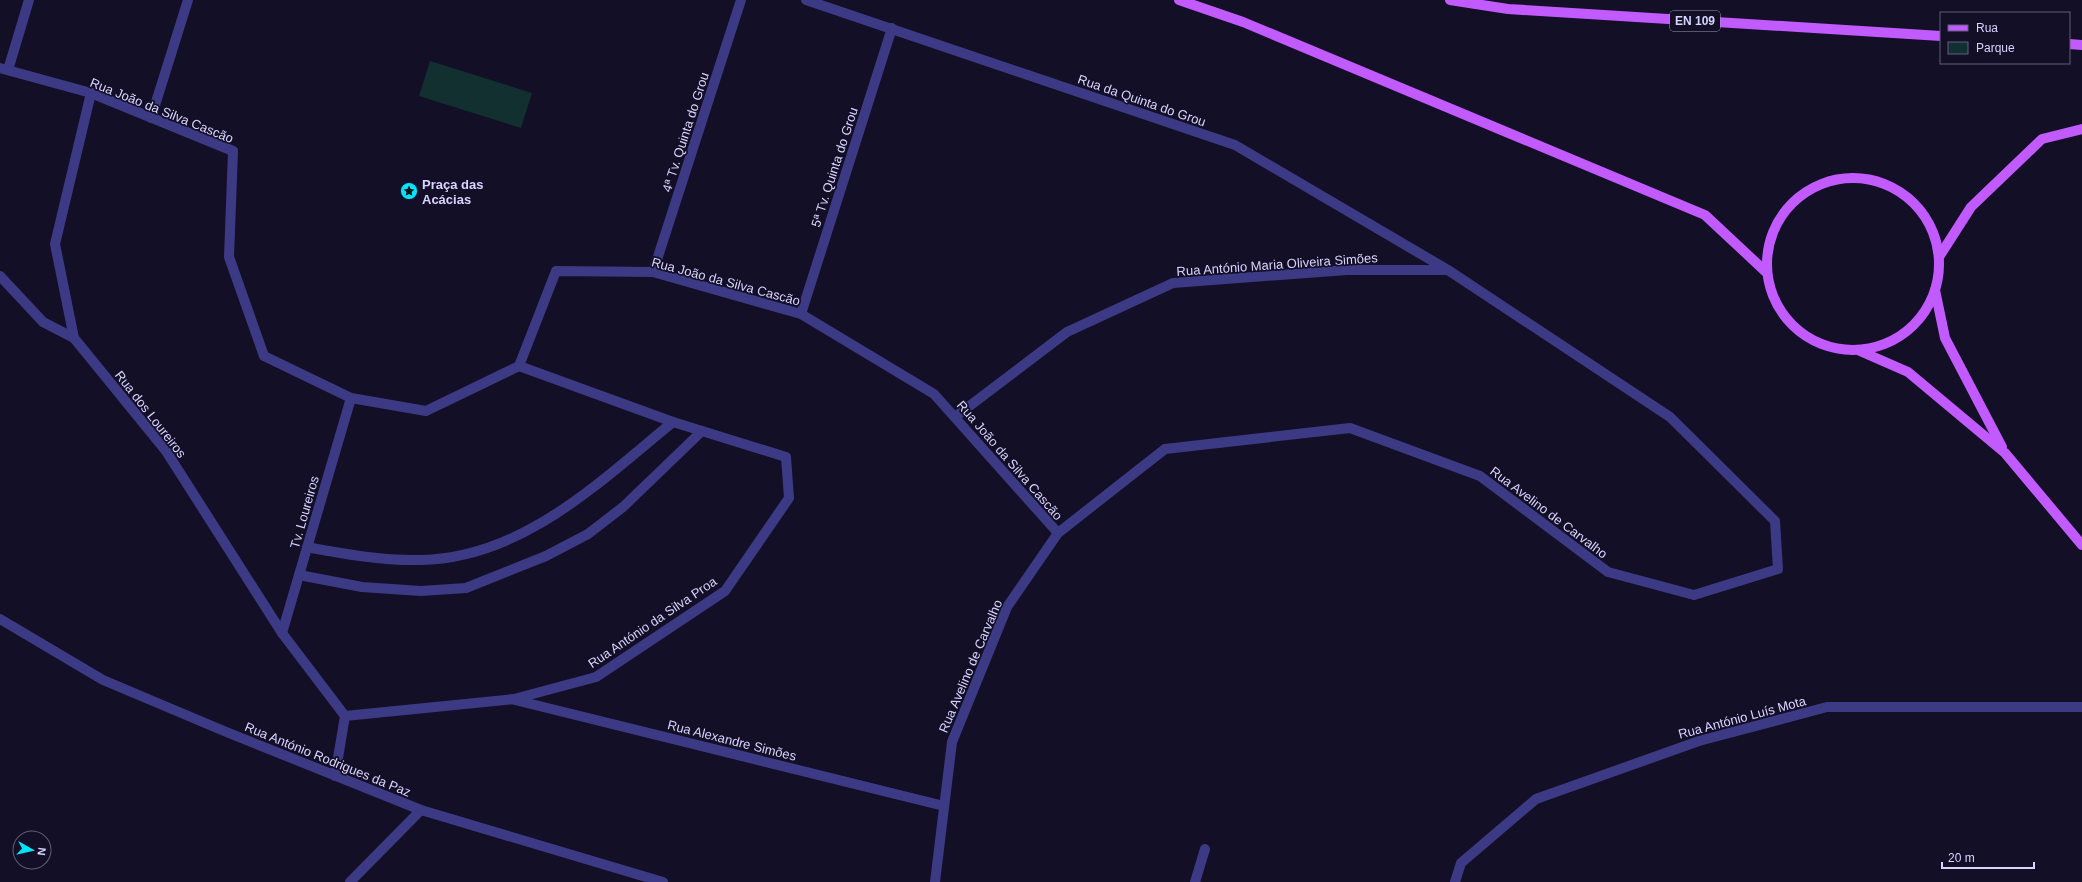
<svg xmlns="http://www.w3.org/2000/svg" width="2082" height="882" viewBox="0 0 2082 882" font-family="Helvetica,sans-serif">
<style>
.green{fill:#12302f}
.lines{fill:none;stroke-linecap:round;stroke-linejoin:round}
.minor{stroke:#3d3a85;stroke-width:10}
.major{stroke:#c25bff;stroke-width:10}
.labels{text-anchor:middle;stroke-width:3.5;stroke-linejoin:round;paint-order:stroke}
.shield{fill:#130f26;stroke:#9e99be;stroke-width:1}
.shield-label{font-size:12px;font-weight:bold;fill:#d9d4ff}
.street-label{font-size:13px;fill:#d9d4ff;stroke:#130f26}
.poi-label{font-size:13px;font-weight:bold;fill:#d9d4ff;stroke:#130f26;text-anchor:start}
</style>
<rect width="100%" height="100%" fill="#130f26"/>
<!-- green -->
<path class="green" d="M430,61L532,93L521,128L419,96Z"/>
<g class="lines">
<!-- minor -->
<g class="minor">
<path d="M806,0L1235,145L1448,270L1670,417L1775,521L1778,569L1694,595L1608,572L1480,476L1350,428L1165,449L1058,533L1007,607L952,742L935,882"/>
<path d="M0,68L91,93L233,151L229,257L264,356L351,398L426,411L519,366L556,271L653,272L801,314L934,394L1058,533"/>
<path d="M8,70L29,0"/>
<path d="M91,93L55,244L74,338L166,451L282,633L345,716"/>
<path d="M151,118L188,0"/>
<path d="M653,272L741,0"/>
<path d="M0,276L43,322L74,338"/>
<path d="M801,314L892,28"/>
<path d="M955,417L1067,332L1173,283L1347,270H1447"/>
<path d="M307,547C344,554 383,561 421,560C523,558 599,482 673,422"/>
<path d="M299,575L362,587L421,591L466,588L546,556L588,534L623,507L702,431"/>
<path d="M0,619L103,680L224,731L421,810L663,882"/>
<path d="M282,633L351,398"/>
<path d="M515,700L944,806"/>
<path d="M335,776L345,716L514,699L596,677L725,591L789,498L786,457L673,422L519,366"/>
<path d="M350,882L421,810"/>
<path d="M1195,882L1205,849"/>
<path d="M1455,882L1461,863L1536,799L1699,741L1827,707H2082"/>
</g>
<!-- major -->
<g class="major">
<path d="M1179,0L1243,22L1705,215L1766,272"/>
<path d="M1450,0L1508,9L1941,36"/>
<path d="M2069,44L2082,45"/>
<circle cx="1853" cy="264" r="86"/>
<path d="M1939,257L1971,207L2042,139L2082,129"/>
<path d="M1935,290L1945,338L2002,447"/>
<path d="M1860,351L1908,372L2005,453L2082,545"/>
</g>
</g>
<!-- icons -->
<defs>
<g id="sight-disc" transform="scale(0.9)"><circle r="9.5" fill="#00e5ff" stroke="#130f26"/><path d="M0-6L1.8-2.2L6-1.7L2.9 1.2L3.7 5.4L0 3.3L-3.7 5.4L-2.9 1.2L-6-1.7L-1.8-2.2Z" fill="#111"/></g>
</defs>
<g fill-rule="evenodd">
<use href="#sight-disc" x="409" y="191"/>
</g>
<g class="labels">
<!-- shield labels -->
<rect class="shield" x="1670" y="11" width="50" height="20" rx="3"/>
<g class="shield-label">
<text x="1695" y="25">EN 109</text>
</g>
<!-- street labels -->
<g class="street-label">
<text transform="translate(1142 100) rotate(19)" y="5">Rua da Quinta do Grou</text>
<text transform="translate(162 110) rotate(22)" y="5">Rua João da Silva Cascão</text>
<text transform="translate(685 132) rotate(-72)" y="5">4ª Tv. Quinta do Grou</text>
<text transform="translate(834 167) rotate(-72)" y="5">5ª Tv. Quinta do Grou</text>
<text transform="translate(1277 264) rotate(-4)" y="5">Rua António Maria Oliveira Simões</text>
<text transform="translate(726 281) rotate(15)" y="5">Rua João da Silva Cascão</text>
<text transform="translate(151 414) rotate(52)" y="5">Rua dos Loureiros</text>
<text transform="translate(1010 460) rotate(49)" y="5">Rua João da Silva Cascão</text>
<text transform="translate(304 512) rotate(-74)" y="5">Tv. Loureiros</text>
<text transform="translate(1549 512) rotate(37)" y="5">Rua Avelino de Carvalho</text>
<text transform="translate(652 622) rotate(-34)" y="5">Rua António da Silva Proa</text>
<text transform="translate(970 666) rotate(-67)" y="5">Rua Avelino de Carvalho</text>
<text transform="translate(1742 717) rotate(-15)" y="5">Rua António Luís Mota</text>
<text transform="translate(732 740) rotate(14)" y="5">Rua Alexandre Simões</text>
<text transform="translate(328 759) rotate(22)" y="5">Rua António Rodrigues da Paz</text>
</g>
<!-- poi labels -->
<g class="poi-label">
<text x="422" y="189">Praça das<tspan x="422" dy="15">Acácias</tspan></text>
</g>
</g>
<!-- legend -->
<rect x="1940" y="12" width="130" height="52" fill="#130f26" stroke="#625e7d"/>
<rect x="1948" y="25" width="20" height="6" fill="#c25bff" stroke="#625e7d"/>
<text x="1976" y="32" font-size="12" fill="#d9d4ff">Rua</text>
<rect x="1948" y="42" width="20" height="12" fill="#12302f" stroke="#625e7d"/>
<text x="1976" y="52" font-size="12" fill="#d9d4ff">Parque</text>
<!-- north arrow -->
<g transform="translate(32 850) rotate(98)"><circle r="19" fill="#130f26" stroke="#625e7d"/>
<path d="M0-3L7 15L0 10L-7 15Z" fill="#00e5ff"/>
<text y="-6" font-size="11" font-weight="bold" text-anchor="middle" fill="#d9d4ff">N</text>
</g>
<!-- scale -->
<path d="M1942 862v6h92v-6" fill="none" stroke="#d9d4ff" stroke-width="2"/>
<text x="1948" y="862" font-size="12" fill="#d9d4ff" stroke="#130f26" stroke-width="3" paint-order="stroke">20 m</text>
</svg>
